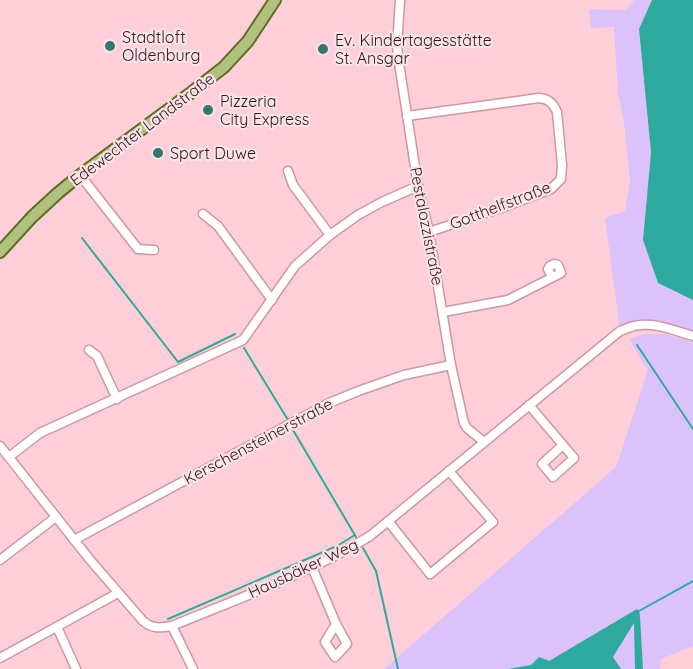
<svg xmlns="http://www.w3.org/2000/svg" width="693" height="669" viewBox="0 0 693 669" font-family="Quicksand,sans-serif">
<style>
.green{fill:#dbc2fb}
.water{fill:#2daa9d}
.lines{fill:none;stroke-linecap:round;stroke-linejoin:round}
.stream{stroke:#2daa9d;stroke-width:2}
.minor-casing{stroke:#ce97a3;stroke-width:11}
.major-casing{stroke:#5e6c24;stroke-width:14}
.minor{stroke:#fff;stroke-width:8}
.major{stroke:#aec27d;stroke-width:10}
.poi-dot{fill:#31786f;stroke:#fbe3e8;stroke-width:2}
.labels{text-anchor:middle;stroke-width:4.5;stroke-linejoin:round;paint-order:stroke}
.poi-label{font-size:16px;fill:#2d191d;stroke:#fbe3e8;text-anchor:start}
.street-label{font-size:16px;fill:#2d191d;stroke:#fbe3e8}
</style>
<rect width="100%" height="100%" fill="#fecfd9"/>
<!-- green -->
<g class="green">
<path d="M634,0H652L639,29L651,152L643,240L658,283L693,300V336L659,326L620,331L605,218L625,211L630,181L624,122L618,94L614,27L591,28L589,9L626,10Z"/>
<path d="M645,334H664L693,342V646L661,659L660,669H643L640,616L613,624L549,661L532,665L508,669H384L616,467L648,370L629,339Z"/>
<path d="M635,622V669H621L613,657Z"/>
</g>
<!-- water -->
<g class="water">
<path d="M652,0H693V300L658,283L643,240L651,152L639,29Z"/>
<path d="M637,609L639,611L640,616L643,669H635L634,623L613,657L621,669H508L531,665L539,657L549,661Z"/>
</g>
<g class="lines">
<!-- stream -->
<g class="stream">
<path d="M82,238L178,362L235,334"/>
<path d="M637,345L693,429"/>
<path d="M244,348L288,420"/>
<path d="M293,430L356,537"/>
<path d="M363,548L376,571L398,669"/>
<path d="M639,611L693,581"/>
<path d="M168,619L337,546L355,535"/>
</g>
<!-- minor casing -->
<g class="minor-casing">
<g id="minor">
<path d="M400,0L397,47L399,63L418,186L429,232L451,365L464,423L467,428L484,442"/>
<path d="M407,116L539,98C549,99 553,103 557,112L562,165L561,179L551,189L504,207L429,232"/>
<path d="M288,171L293,185L330,235"/>
<path d="M80,175L138,249L154,250"/>
<path d="M203,214L218,226L272,300"/>
<path d="M443,312L508,300L561,273L558,265L554,264L550,266L548,269L552,277"/>
<path d="M89,350L97,356L117,399"/>
<path d="M529,405L574,458L553,477L542,464L563,445"/>
<path d="M0,446L91,561L143,621C152,629 160,628 172,626C237,599 310,573 370,536L620,331C624,330 629,327 634,326C653,321 675,331 693,336"/>
<path d="M9,457L40,433L243,340L295,266L330,235L358,215L382,202L418,186"/>
<path d="M388,521L430,574L493,522L449,471"/>
<path d="M74,540L329,403L361,390L404,375L451,365"/>
<path d="M0,560L56,517"/>
<path d="M312,567L336,624L347,644L335,657L325,642L336,624"/>
<path d="M172,626L193,669"/>
<path d="M57,627L76,669"/>
<path d="M0,658L118,593"/>
</g>
</g>
<!-- major casing -->
<g class="major-casing">
<path id="major" d="M0,252L32,217L58,193L80,175L192,92L224,67L248,41L275,0"/>
</g>
<!-- minor -->
<use href="#minor" class="minor"/>
<!-- major -->
<use href="#major" class="major"/>
</g>
<!-- markers -->
<g class="poi-dot">
<circle cx="110" cy="46" r="6"/>
<circle cx="323" cy="49" r="6"/>
<circle cx="208" cy="110" r="6"/>
<circle cx="158" cy="153" r="6"/>
</g>
<g class="labels">
<!-- poi labels -->
<g class="poi-label">
<text x="122" y="43">Stadtloft<tspan x="122" dy="18">Oldenburg</tspan></text>
<text x="335" y="46">Ev. Kindertagesstätte<tspan x="335" dy="18">St. Ansgar</tspan></text>
<text x="220" y="107">Pizzeria<tspan x="220" dy="18">City Express</tspan></text>
<text x="170" y="159">Sport Duwe</text>
</g>
<!-- street labels -->
<g class="street-label">
<text transform="translate(142 129) rotate(-37)" y="6">Edewechter Landstraße</text>
<text transform="translate(500 205) rotate(-21)" y="6">Gotthelfstraße</text>
<text transform="translate(427 226) rotate(79)" y="6">Pestalozzistraße</text>
<text transform="translate(258 441) rotate(-28)" y="6">Kerschensteinerstraße</text>
<text transform="translate(303 568) rotate(-25)" y="6">Hausbäker Weg</text>
</g>
</g>
</svg>
